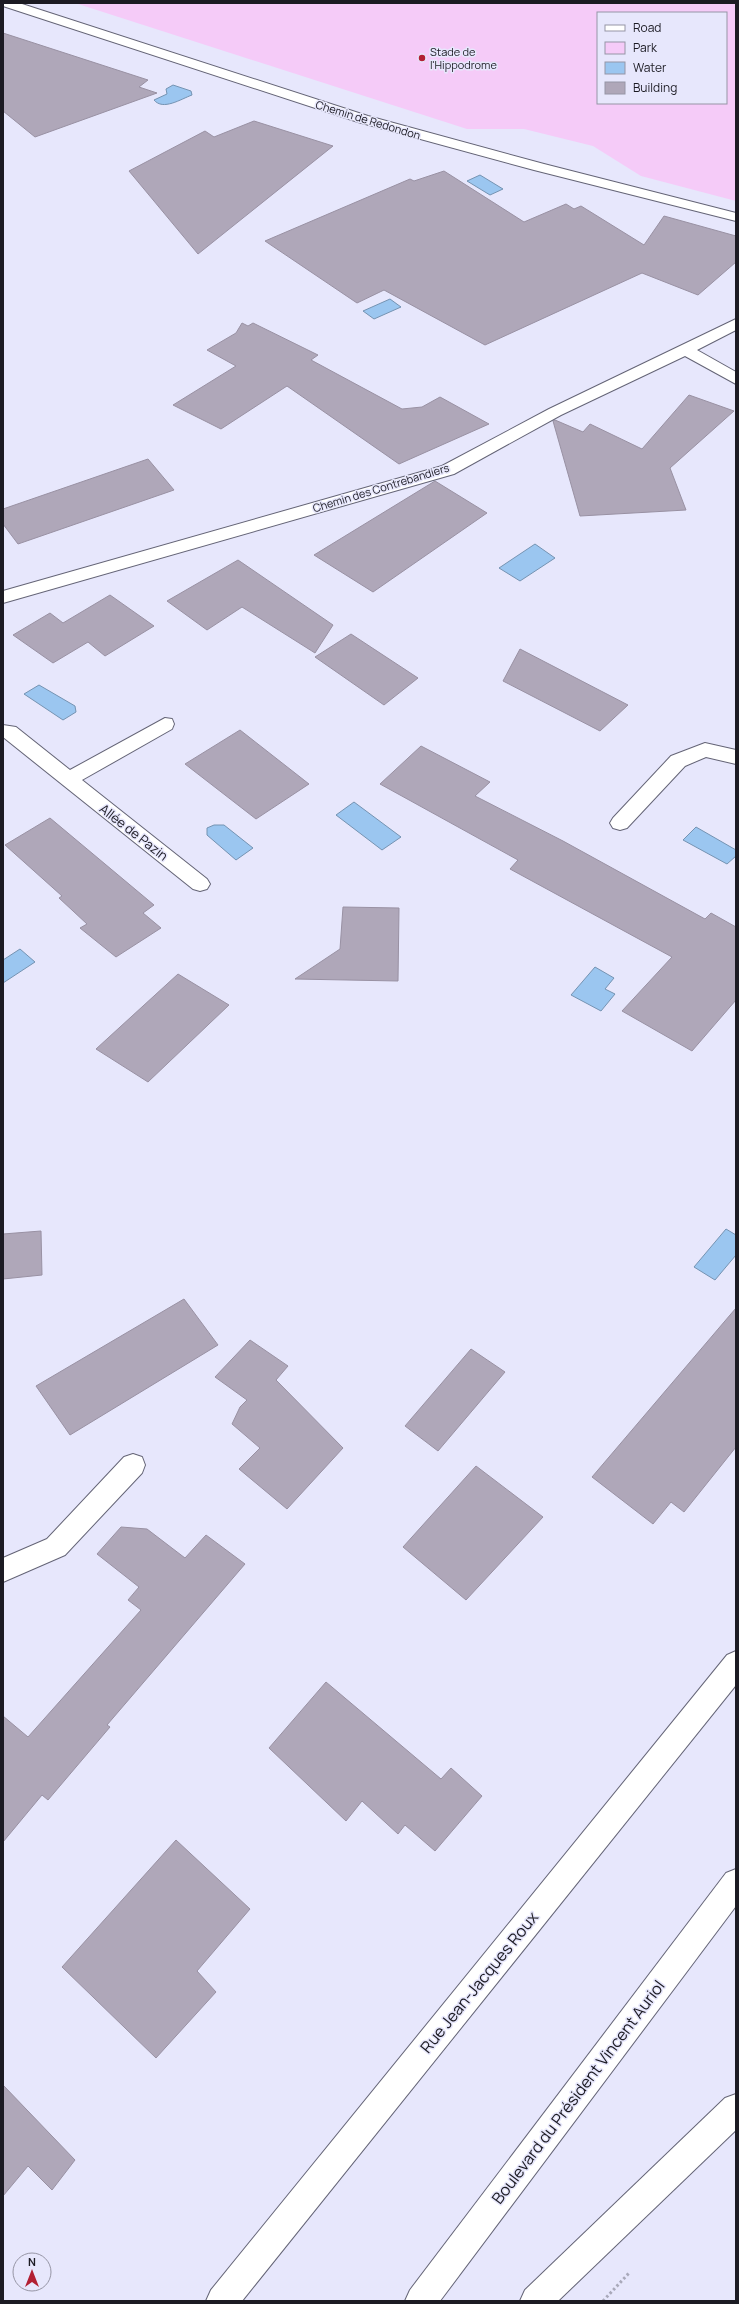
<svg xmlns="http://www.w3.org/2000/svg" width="739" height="2304" viewBox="0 0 739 2304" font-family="Manrope,sans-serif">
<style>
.green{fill:#f5cbf8;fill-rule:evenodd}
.water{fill:#9bc6f0;stroke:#7593b2}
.building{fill:#afa7b9;stroke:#9991a3}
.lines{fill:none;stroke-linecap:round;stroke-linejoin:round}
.lane-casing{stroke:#646476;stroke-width:2}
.street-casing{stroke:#646476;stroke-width:2}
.secondary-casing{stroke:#646476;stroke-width:2}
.path{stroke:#a9a9ba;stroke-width:3;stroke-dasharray:2.5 2.5;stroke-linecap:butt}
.lane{fill:#fff;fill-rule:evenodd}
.street{fill:#fff;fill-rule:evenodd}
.secondary{fill:#fff;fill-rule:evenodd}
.poi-dot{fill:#b21f33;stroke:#e7e7fc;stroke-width:1.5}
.labels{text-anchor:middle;stroke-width:3;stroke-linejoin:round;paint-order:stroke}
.far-poi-label{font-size:11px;fill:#1c1b23;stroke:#e7e7fc;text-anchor:start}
.far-street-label{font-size:11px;fill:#1c1b23;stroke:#e7e7fc}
.street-label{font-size:13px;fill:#1c1b23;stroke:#e7e7fc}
.near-street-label{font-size:16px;fill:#1c1b23;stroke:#e7e7fc}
</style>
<rect width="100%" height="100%" fill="#e7e7fc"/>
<!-- green -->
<path class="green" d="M75,3H736V201L641,176L593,146L524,129H467ZM598,13H726V103H598Z"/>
<!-- water -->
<g class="water">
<path d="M173,85L191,91L192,95C181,99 163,111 154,100L167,94L166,89Z"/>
<path d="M480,175L503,189L490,195L467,181Z"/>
<path d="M390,299L401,307L374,319L363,311Z"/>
<path d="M535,544L555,558L520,581L499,568Z"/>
<path d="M39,685L75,706L76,712L63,720L24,694Z"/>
<path d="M354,802L401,837L382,850L336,815Z"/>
<path d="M214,825H224L253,848L236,860L207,835V828Z"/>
<path d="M696,827L736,850V856L727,864L683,840Z"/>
<path d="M20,949L35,962L3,983V960Z"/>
<path d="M595,967L614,978L605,989L615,994L601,1011L571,995Z"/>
<path d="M726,1229L736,1235V1255L715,1280L694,1267Z"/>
</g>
<!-- building -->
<g class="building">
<path d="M3,33L148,80L139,87L157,93L35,137L3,111Z"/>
<path d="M254,121L333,146L198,254L129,171L205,131L214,137Z"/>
<path d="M444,171L524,222L566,204L574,209L581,206L644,245L664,216L736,236V262L698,295L642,273L485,345L384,290L357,303L265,241L410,179L414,181Z"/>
<path d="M242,323L248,326L253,323L318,355L311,360L402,409L422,407L440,397L489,424L399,464L287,386L221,429L173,405L236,366L207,350L236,333Z"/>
<path d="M689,395L734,411L670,468L686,510L580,516L553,421L555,420L583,432L590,424L642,449Z"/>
<path d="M148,459L174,490L18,544L3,524V509Z"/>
<path d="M435,481L487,513L373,592L314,555Z"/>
<path d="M238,560L333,625L315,653L242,607L207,630L167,601Z"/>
<path d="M110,595L154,626L105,656L88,642L53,663L13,635L50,613L63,623Z"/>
<path d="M351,634L418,678L384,705L315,657Z"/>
<path d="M520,649L628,705L600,731L503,681Z"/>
<path d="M240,730L309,784L256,819L185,764Z"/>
<path d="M421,746L490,782L475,796L563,841L705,919L711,913L736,927V1000L692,1051L622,1011L672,957L510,869L518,860L380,784Z"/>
<path d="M50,818L154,905L143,913L161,928L116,957L80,928L87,924L59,898L62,896L5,845Z"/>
<path d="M343,907L399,908L398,981L295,979L340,949Z"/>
<path d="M178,974L229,1005L148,1082L96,1049Z"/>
<path d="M41,1231L42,1275L3,1279V1234Z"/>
<path d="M184,1299L218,1345L70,1435L36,1386Z"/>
<path d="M736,1308V1447L684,1512L671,1502L653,1524L592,1477Z"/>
<path d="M250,1340L288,1366L276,1380L343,1448L287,1509L239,1469L260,1448L232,1424L240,1407L247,1400L215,1377Z"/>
<path d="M471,1349L505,1372L438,1451L405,1426Z"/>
<path d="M476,1466L543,1517L466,1600L403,1547Z"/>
<path d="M121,1527L147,1529L185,1558L206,1535L245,1564L107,1725L110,1727L48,1800L42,1795L3,1842V1716L28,1737L141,1610L128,1600L139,1587L97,1554Z"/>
<path d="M326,1682L441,1779L451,1768L482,1796L435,1851L405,1825L398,1834L362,1801L346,1821L269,1748Z"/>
<path d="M176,1840L250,1909L197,1971L216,1992L156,2058L62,1967Z"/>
<path d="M3,2085L75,2160L52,2190L28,2166L3,2196Z"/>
</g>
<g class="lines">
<!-- lane casing -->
<g class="lane-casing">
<path id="lane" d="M736,2094V2130L558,2301H520L525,2290L725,2098Z"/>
</g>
<!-- street casing -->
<g class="street-casing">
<g id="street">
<path d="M3,3H19L368,116L544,164L736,213V221L534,170L358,122L3,6Z"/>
<path d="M736,319V330L697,350L736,372V384L685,356L561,415L454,474L3,603V591L442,466L549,409Z"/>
<path d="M165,718L172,719L174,724L172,729L82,780L207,879L210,884L207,889L200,891L193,889L3,737V725L16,727L70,770Z"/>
<path d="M705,743L736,750V764L706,757L685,766L627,828L620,830L613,828L610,823L613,818L671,756Z"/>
<path d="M133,1454L142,1457L145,1465L142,1473L65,1555L3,1582V1558L47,1539L124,1457Z"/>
<path d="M736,1651V1685L242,2301H206L211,2290L727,1655Z"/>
</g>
</g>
<!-- secondary casing -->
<g class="secondary-casing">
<path id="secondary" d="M736,1869V1906L440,2301H405L410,2290L726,1873Z"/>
</g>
<!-- path -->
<path class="path" d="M603,2301L630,2272"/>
<!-- lane -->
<use href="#lane" class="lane"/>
<!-- street -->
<use href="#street" class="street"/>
<!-- secondary -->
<use href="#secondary" class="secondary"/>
</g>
<!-- markers -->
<circle class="poi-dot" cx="422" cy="58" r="4"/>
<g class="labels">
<!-- far-poi labels -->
<g class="far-poi-label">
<text x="430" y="56">Stade de<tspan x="430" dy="13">l'Hippodrome</tspan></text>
</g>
<!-- far-street labels -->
<g class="far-street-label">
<text transform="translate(368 120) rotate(17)" y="4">Chemin de Redondon</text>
<text transform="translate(381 488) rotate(-17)" y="4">Chemin des Contrebandiers</text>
</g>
<!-- street labels -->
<g class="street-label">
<text transform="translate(134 832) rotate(38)" y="5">Allée de Pazin</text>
</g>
<!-- near-street labels -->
<g class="near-street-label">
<text transform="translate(479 1982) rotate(-51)" y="6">Rue Jean-Jacques Roux</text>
<text transform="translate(578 2092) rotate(-53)" y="6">Boulevard du Président Vincent Auriol</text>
</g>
</g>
<!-- border -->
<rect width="739" height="2304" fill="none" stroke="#1c1b23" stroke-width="8"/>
<!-- legend -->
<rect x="597" y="12" width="130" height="92" fill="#e7e7fc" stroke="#9695a5"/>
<rect x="605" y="25" width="20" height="6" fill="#ffffff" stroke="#9695a5"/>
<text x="633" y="32" font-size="12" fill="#1c1b23">Road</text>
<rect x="605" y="42" width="20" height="12" fill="#f5cbf8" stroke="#9695a5"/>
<text x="633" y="52" font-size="12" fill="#1c1b23">Park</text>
<rect x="605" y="62" width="20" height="12" fill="#9bc6f0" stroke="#9695a5"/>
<text x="633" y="72" font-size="12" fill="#1c1b23">Water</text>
<rect x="605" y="82" width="20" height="12" fill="#afa7b9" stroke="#9695a5"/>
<text x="633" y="92" font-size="12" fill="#1c1b23">Building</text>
<!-- north arrow -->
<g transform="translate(32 2272)"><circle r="19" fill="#e7e7fc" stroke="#9695a5"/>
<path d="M0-3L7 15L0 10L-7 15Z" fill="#b21f33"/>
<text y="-6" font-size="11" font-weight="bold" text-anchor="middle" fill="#1c1b23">N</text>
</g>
</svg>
